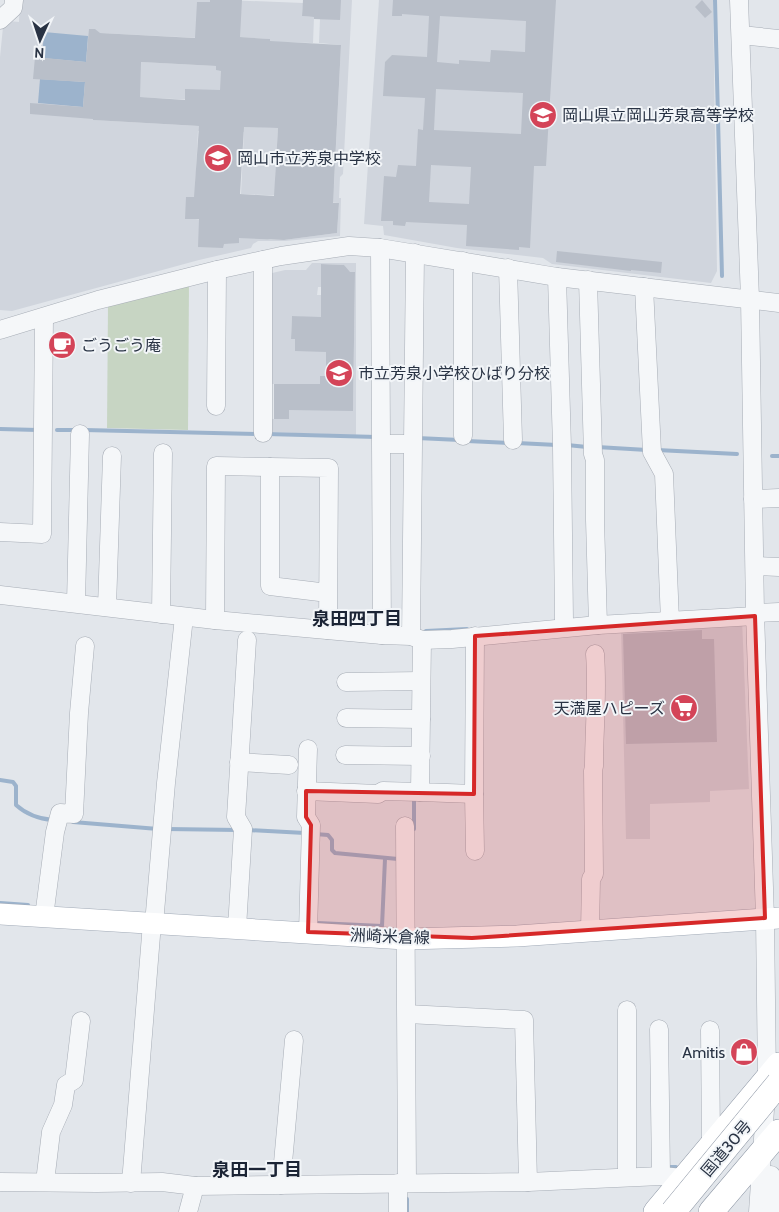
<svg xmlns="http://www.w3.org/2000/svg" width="779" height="1212" viewBox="0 0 779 1212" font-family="Cabin,'Noto Sans JP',sans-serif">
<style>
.built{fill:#d0d5dd;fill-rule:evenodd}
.green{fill:#c7d5c3}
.water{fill:#9cb3cc}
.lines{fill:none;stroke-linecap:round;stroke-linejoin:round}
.stream{stroke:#9cb3cc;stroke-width:4}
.building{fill:#b9bfc9;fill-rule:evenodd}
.minor-casing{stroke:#a7adb6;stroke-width:19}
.major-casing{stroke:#a1aab7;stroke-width:22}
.highway-casing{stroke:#8993a2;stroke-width:26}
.minor{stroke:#f5f7f9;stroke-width:18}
.major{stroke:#fff;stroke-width:21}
.highway{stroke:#fff;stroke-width:25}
.highway-bridge-casing{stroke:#8993a2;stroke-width:26;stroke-linecap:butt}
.highway-bridge{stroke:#fff;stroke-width:25}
.marked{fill:#d62828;fill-opacity:0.2;stroke:#d62828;stroke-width:4;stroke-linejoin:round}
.labels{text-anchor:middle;stroke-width:4;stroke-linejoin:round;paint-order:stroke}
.poi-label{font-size:16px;fill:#293344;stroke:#f2f5f8;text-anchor:start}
.street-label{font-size:16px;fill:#293344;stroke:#f2f5f8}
.neighbourhood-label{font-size:18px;font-weight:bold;fill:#1b2435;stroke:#f2f5f8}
</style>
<rect width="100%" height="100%" fill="#e2e6eb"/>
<!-- built -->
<g class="built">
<path d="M20,0H217V2H197L200,38L100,33L122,61L216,66V70L231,71L215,101L136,97H94L93,120L216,127L198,131L195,192L212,194L186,218L204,220L271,240H284L337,233L339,203L302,201L334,185L341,45L319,43L320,19L341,0H352L343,174L340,177L339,198H341L340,236L285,241H258L253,244L251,248L199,260L12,311L0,310V57L3,27L9,21L19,22Z"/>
<path d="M225,0L303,3L302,16L314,17L313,43L283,42L269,63L270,39L240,37Z"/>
<path d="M379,0H713L717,271L711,283L552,264L543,258L457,248L384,235L383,226L364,224Z"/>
<path d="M241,126L278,128L275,181L290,196L241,194L244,132H241Z"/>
<path d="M312,263H356V435L266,432L268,274L285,270H306ZM322,264L344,265L346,272H355L353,410H287L289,412V419H271L272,384H345L326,376V362H331V344L310,351H295V339H291L292,316L346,321L322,295H317L318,287H321Z"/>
<path d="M742,619L749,789L710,791V802L650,804V839H626L621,627Z"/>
</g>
<!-- green -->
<path class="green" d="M189,284L188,430L107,428L108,305Z"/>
<!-- water -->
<g class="water">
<path d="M44,32L88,36L86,62L42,58Z"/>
<path d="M40,79L85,82L83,107L38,103Z"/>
</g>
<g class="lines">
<!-- stream -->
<g class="stream">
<path d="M715,0L722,276"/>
<path d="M0,429L38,430"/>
<path d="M57,430H77"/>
<path d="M84,430L257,434"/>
<path d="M267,434L377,437"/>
<path d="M417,438L460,440"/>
<path d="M467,441L510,443"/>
<path d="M517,443L557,445"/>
<path d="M567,445L587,447"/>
<path d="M597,447L647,450"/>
<path d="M657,450L737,454"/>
<path d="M772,456H779"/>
<path d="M426,631L467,629"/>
<path d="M0,780L13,782L16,786V805C26,814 40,819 53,820"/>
<path d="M73,822L158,829"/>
<path d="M167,829L238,830"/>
<path d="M414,829V796"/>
<path d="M247,830L305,833"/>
<path d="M315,834L328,835L332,840V850L335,853L398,859"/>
<path d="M0,903L28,905"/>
<path d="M317,923L382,926L385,859"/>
<path d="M664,1167H676"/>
<path d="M407,1199V1212"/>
</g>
</g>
<!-- building -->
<g class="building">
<path d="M210,0H242L240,37L270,39V41L341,45L333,203H339L337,233L284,240L239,238V243L224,244L223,248L198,247L199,219H185L186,197H194L199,126L93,120V119L30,114V103L83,107L85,82L33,79L35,57L86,62L89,29H95L100,33L195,38L197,2H210ZM141,62L216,66V70L221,71L220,90L185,89V100L140,97ZM244,127L278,128L274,196L240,194Z"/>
<path d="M303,0H341L340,20L314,19V17L302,16Z"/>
<path d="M393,0H556L546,166H534L530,248L519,247V250L466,246L467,225L406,222L405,226L393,225V221H381L384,176L396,177L398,165L416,166L418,129L423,130L425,98L383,96L385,62L392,55L427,57L429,16L402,14V16H392ZM440,16L526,21L525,52L491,50L490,62L459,60V64L437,62ZM436,89L523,93L521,134L434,130ZM431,165L471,167L469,204L429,202Z"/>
<path d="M702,0L712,12L705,18L695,7Z"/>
<path d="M557,251L662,262L661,273L631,270V271L556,262Z"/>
<path d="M321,264L344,265L350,272H355L353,411L289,410V419H274V384H320V376H326V352L295,351V339H291L292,316L321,317Z"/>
<path d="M702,630V639H714L717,742L626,744L623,634Z"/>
<path d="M735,1043L755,1044L754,1062L734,1060Z"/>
</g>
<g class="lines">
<!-- minor casing -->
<g class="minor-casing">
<g id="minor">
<path d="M739,0L750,299L755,613L765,918L767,1080L758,1212"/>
<path d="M0,20L13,8L14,0"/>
<path d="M741,35L779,39"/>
<path d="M380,248L382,635"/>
<path d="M463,261V436"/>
<path d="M508,268L513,440"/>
<path d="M557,277L562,447L564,620"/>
<path d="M588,280L593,454L595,460V520L598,625"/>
<path d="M644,287L652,452L664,474L670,621"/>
<path d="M0,330L98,300L217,270L281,256L349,246L380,248L557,277L779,303"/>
<path d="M216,406L217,270"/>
<path d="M263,433V260"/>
<path d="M382,444H412"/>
<path d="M753,499L779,498"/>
<path d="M0,532L42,534L44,317"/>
<path d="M755,566L779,567"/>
<path d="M0,595L215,620L382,635L411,636L422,640L452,639L598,625L755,616"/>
<path d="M76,603L80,434"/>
<path d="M107,607L112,456"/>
<path d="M755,613L779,612"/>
<path d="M161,614L163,453"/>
<path d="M215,620L216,466L270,467"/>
<path d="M328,630L329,468L270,467V586L328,593"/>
<path d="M411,636L415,253"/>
<path d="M422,640L420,792L474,794L475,636"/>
<path d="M346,682L421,681"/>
<path d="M346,718L421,719"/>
<path d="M345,755L421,756"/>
<path d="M239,762L289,765"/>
<path d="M306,791L378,794L383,791L420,792"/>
<path d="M474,794L475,851"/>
<path d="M405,826L407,1183"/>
<path d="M44,917L55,832L60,813L74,814L79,713L85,646"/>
<path d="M154,924L166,783L184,617"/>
<path d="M237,928L243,829L236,817L247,640"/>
<path d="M590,931L591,879L594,874L593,771L594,766C594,729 598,692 595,654"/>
<path d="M308,932L311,825L306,817L308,749"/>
<path d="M627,1010V1177"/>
<path d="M407,1014L524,1020L528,1182"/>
<path d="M659,1029L661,1176"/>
<path d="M710,1030L711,1145"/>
<path d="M771,1175L772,1212"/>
<path d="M0,1182L97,1183L162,1182L195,1186L528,1182L661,1176L684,1178"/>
<path d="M45,1182L51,1132L63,1105L66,1085L74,1080L81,1021"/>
<path d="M131,1183L152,923"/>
<path d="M398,1183V1212"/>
<path d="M281,1185L294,1040"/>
<path d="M188,1212L195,1186"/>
</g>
</g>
<!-- major casing -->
<g class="major-casing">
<path id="major" d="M0,914L405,939L517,936L779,918"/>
</g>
<!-- highway casing -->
<g class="highway-casing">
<g id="highway">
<path d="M656,1212L779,1065"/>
<path d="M711,1212L779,1132"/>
</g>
</g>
<!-- minor -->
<use href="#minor" class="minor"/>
<!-- major -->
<use href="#major" class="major"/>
<!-- highway -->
<use href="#highway" class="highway"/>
<!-- highway-bridge casing -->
<g class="highway-bridge-casing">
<path id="highway-bridge" d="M673,1212L779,1083"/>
</g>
<!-- highway-bridge -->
<use href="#highway-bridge" class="highway-bridge"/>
</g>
<!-- marked area -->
<path class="marked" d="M755,616L765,918L472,938L308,932L311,825L306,817V791L474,794L475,636Z"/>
<!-- icons -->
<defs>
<g id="school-disc" transform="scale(1.4375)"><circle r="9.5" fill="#d44458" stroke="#f2f5f8"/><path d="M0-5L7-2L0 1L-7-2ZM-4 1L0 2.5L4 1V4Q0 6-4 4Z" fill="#fff"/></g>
<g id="cafe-disc" transform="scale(1.4375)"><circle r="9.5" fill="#d44458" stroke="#f2f5f8"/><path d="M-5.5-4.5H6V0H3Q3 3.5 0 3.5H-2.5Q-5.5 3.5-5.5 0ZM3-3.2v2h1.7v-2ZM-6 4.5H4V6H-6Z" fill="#fff"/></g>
<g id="supermarket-disc" transform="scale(1.4375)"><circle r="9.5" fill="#d44458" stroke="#f2f5f8"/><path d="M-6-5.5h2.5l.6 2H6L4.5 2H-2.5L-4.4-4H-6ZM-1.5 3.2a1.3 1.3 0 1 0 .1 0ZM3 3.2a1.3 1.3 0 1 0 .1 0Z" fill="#fff"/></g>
<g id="shop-disc" transform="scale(1.4375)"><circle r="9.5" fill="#d44458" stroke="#f2f5f8"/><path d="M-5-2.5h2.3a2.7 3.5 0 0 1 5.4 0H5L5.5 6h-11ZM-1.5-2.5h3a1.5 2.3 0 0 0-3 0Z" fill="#fff"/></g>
</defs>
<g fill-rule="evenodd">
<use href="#school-disc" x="543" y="115"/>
<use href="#school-disc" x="218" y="158"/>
<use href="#cafe-disc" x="62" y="345"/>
<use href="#school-disc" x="339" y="373"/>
<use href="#supermarket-disc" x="684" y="708"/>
<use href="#shop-disc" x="744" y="1052"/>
</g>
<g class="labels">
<!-- poi labels -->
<g class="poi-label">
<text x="562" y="121">岡山県立岡山芳泉高等学校</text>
<text x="237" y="164">岡山市立芳泉中学校</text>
<text x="81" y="351">ごうごう庵</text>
<text x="358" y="379">市立芳泉小学校ひばり分校</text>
<text x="665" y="714" text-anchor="end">天満屋ハピーズ</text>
<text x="725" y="1058" text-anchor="end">Amitis</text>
</g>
<!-- street labels -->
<g class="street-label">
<text transform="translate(390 936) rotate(2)" y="6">洲崎米倉線</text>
<text transform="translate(726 1148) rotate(-50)" y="6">国道30号</text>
</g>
<!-- neighbourhood labels -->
<g class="neighbourhood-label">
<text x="357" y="625">泉田四丁目</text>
<text x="257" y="1176">泉田一丁目</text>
</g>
</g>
<!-- north arrow -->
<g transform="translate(40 40) rotate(183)" stroke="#f2f5f8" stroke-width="4" paint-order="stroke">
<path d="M0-4L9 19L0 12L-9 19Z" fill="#293344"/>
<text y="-8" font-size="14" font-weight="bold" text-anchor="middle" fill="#293344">N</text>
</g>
</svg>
